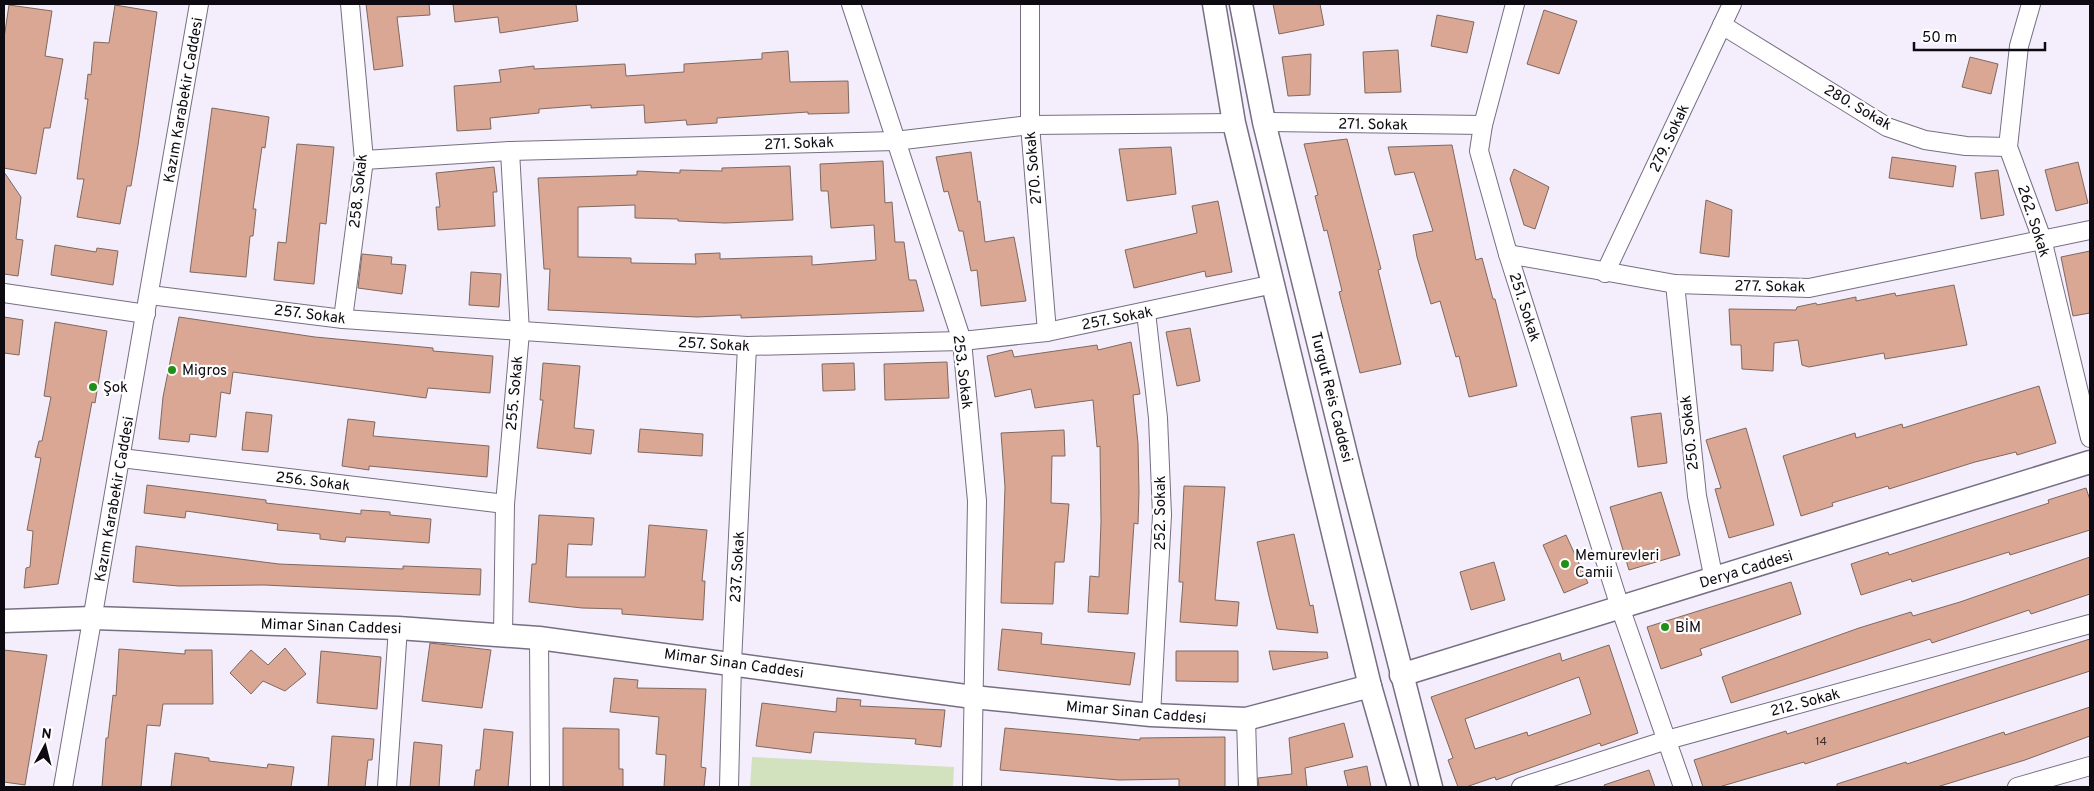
<svg xmlns="http://www.w3.org/2000/svg" width="2094" height="791" viewBox="0 0 2094 791" font-family="Overpass,sans-serif">
<style>
.green{fill:#d2e1be}
.building{fill:#daa794;stroke:#7f685f;fill-rule:evenodd}
.lines{fill:none;stroke-linecap:round;stroke-linejoin:round}
.minor-casing{stroke:#776e83;stroke-width:20}
.major-casing{stroke:#776e83;stroke-width:25}
.minor{stroke:#fff;stroke-width:18}
.major{stroke:#fff;stroke-width:22}
.poi-dot{fill:#218f15;stroke:#fefefe;stroke-width:2}
.labels{text-anchor:middle;stroke-width:4.5;stroke-linejoin:round;paint-order:stroke}
.number-label{font-size:12px;fill:#403132}
.street-label{font-size:15px;fill:#0d0a11;stroke:#fefefe}
.poi-label{font-size:15px;fill:#0d0a11;stroke:#fefefe;text-anchor:start}
</style>
<rect width="100%" height="100%" fill="#f4eefc"/>
<!-- green -->
<path class="green" d="M752,757L954,767L953,787H750Z"/>
<!-- building -->
<g class="building">
<path d="M366,4H429L430,15L397,17L403,66L374,70Z"/>
<path d="M453,4H576L578,21L500,33L498,17L455,22Z"/>
<path d="M1273,4H1320L1324,25L1279,34Z"/>
<path d="M9,5L52,11L45,56L63,59L50,128H44L36,174L4,168V38Z"/>
<path d="M115,5L157,12L138,145L131,186H127L120,224L77,217L84,179H77L88,99H85L88,74L91,75L94,42L109,43Z"/>
<path d="M1544,10L1577,21L1559,74L1527,64Z"/>
<path d="M1437,15L1474,22L1467,53L1431,46Z"/>
<path d="M1398,50L1401,92L1365,93L1363,52Z"/>
<path d="M788,51L790,82L848,81L849,113L808,114V112L717,118V123L687,125L686,120L645,123L644,105L591,108V105L539,109V113L490,118L491,129L457,131L454,86L501,82L499,70L534,66V69L625,64L626,76L684,72V64L762,59V53Z"/>
<path d="M1311,54L1310,95L1288,96L1282,57Z"/>
<path d="M1970,57L1998,64L1991,94L1962,87Z"/>
<path d="M212,108L269,117L265,148L262,147L253,209H256L253,236H250L246,277L190,272Z"/>
<path d="M1347,139L1381,269L1378,270L1401,364L1360,373L1339,292L1342,291L1327,230L1324,231L1315,196L1318,195L1304,144Z"/>
<path d="M297,144L334,147L326,224L320,223L314,284L274,280L278,242L286,243Z"/>
<path d="M1452,145L1476,260L1482,258L1493,299H1495L1517,386L1469,397L1459,356L1456,357L1440,301L1431,304L1417,257L1413,235L1433,231L1414,172L1395,175L1388,147Z"/>
<path d="M1171,147L1176,194L1127,201L1119,149Z"/>
<path d="M971,152L978,202L980,201L985,242L1014,237L1026,301L981,306L977,270L971,271L963,231H959L948,191L944,192L936,157Z"/>
<path d="M1892,157L1956,166L1953,187L1889,178Z"/>
<path d="M883,161L885,203L892,202L895,242H904L909,280H916L924,311L741,318V315L697,317L548,310L550,269H544L538,178L637,175V171L680,173V170L722,171V168L790,166L793,220L725,223L678,221V219L635,218V205L578,207V257L631,258V263L696,264L695,254L720,253V259L812,256V265L876,260L874,225L831,228L828,191H821L820,164Z"/>
<path d="M2078,162L2088,203L2056,211L2045,170Z"/>
<path d="M494,167L497,192H493L495,226L438,230L436,207H440L436,173Z"/>
<path d="M1514,169L1549,187L1535,229L1524,225L1510,179Z"/>
<path d="M1998,170L2004,215L1981,219L1975,173Z"/>
<path d="M4,172L21,197L16,239L23,240L18,276L4,274Z"/>
<path d="M1706,200L1732,210L1729,257L1700,253Z"/>
<path d="M1218,201L1232,272L1206,277L1205,271L1134,288L1125,250L1197,233L1192,206Z"/>
<path d="M55,245L96,252L97,248L118,251L113,285L51,275Z"/>
<path d="M2090,251V313L2073,316L2061,257Z"/>
<path d="M362,254L392,257L391,264L406,265L402,294L358,288Z"/>
<path d="M471,272L501,274L499,307L469,305Z"/>
<path d="M1954,285L1967,345L1885,359L1884,353L1809,367L1802,365L1798,340L1774,343L1773,371L1742,369L1741,345H1731L1729,309L1796,310L1797,307L1816,303L1817,305L1856,297V301L1895,293L1896,296Z"/>
<path d="M4,317L23,320L19,355L4,353Z"/>
<path d="M179,317L315,337L433,348V351L493,356L490,393L428,388L426,398L233,372L230,394L221,392L216,437L190,434L189,442L159,439L163,397Z"/>
<path d="M55,322L107,331L95,403L92,402L58,584L24,588L26,568L30,567L33,531L27,530L41,458L35,457L39,441H42L51,397L44,396Z"/>
<path d="M1190,328L1200,381L1177,386L1166,332Z"/>
<path d="M1131,342L1140,394L1133,395L1138,443L1139,492L1138,524L1134,523L1128,614L1088,612L1090,576L1099,577L1101,522L1100,446L1097,447L1093,400L1035,408L1031,389L995,397L987,356L1012,350L1014,357L1097,345L1098,350Z"/>
<path d="M947,362L949,398L885,400L884,364Z"/>
<path d="M543,363L580,366L574,428L594,430L591,454L537,448L543,400H540Z"/>
<path d="M854,363L855,390L823,391L822,364Z"/>
<path d="M2039,386L2056,443L2017,455L2016,452L1975,462L1889,489L1888,486L1832,503L1833,506L1801,516L1783,456L1855,433L1856,438L1902,424L1903,428Z"/>
<path d="M246,412L272,415L268,452L242,450Z"/>
<path d="M1661,413L1667,463L1638,467L1631,417Z"/>
<path d="M348,419L375,422L373,436L489,446L487,477L369,466V470L342,466Z"/>
<path d="M1746,428L1774,525L1729,538L1715,489L1721,488L1706,440Z"/>
<path d="M640,429L703,434L702,456L638,452Z"/>
<path d="M1064,430L1065,456H1052L1051,503L1069,504L1064,562H1055L1053,604L1001,603L1005,487L1001,433Z"/>
<path d="M147,485L266,500V503L361,514V510L390,512V515L431,519L429,543L346,537L345,542L320,539V534L277,530L278,524L186,511L185,518L144,513Z"/>
<path d="M1184,486L1225,487L1215,600L1239,602L1237,626L1180,622L1183,582H1179Z"/>
<path d="M2086,488L2090,500V530L2010,555L2009,552L1912,582L1911,579L1861,595L1851,564L1888,552L1889,555L2049,503L2048,500Z"/>
<path d="M1661,492L1680,555L1629,570L1610,507Z"/>
<path d="M539,515L594,518L592,545L568,544L566,577H645L649,525L707,530L702,581H705L703,620L622,614V609L582,608L529,602L532,564H536Z"/>
<path d="M1294,534L1310,606L1313,605L1318,633L1277,629L1268,592L1257,542Z"/>
<path d="M1566,535L1588,583L1564,593L1543,545Z"/>
<path d="M136,546L279,564L403,569V566L481,569L480,595L264,585L179,586L133,582Z"/>
<path d="M2090,557V594L2031,614L2029,610L1932,643L1930,639L1731,703L1722,677L1859,628L1911,612L1913,616L1960,602Z"/>
<path d="M1494,562L1505,600L1471,610L1460,572Z"/>
<path d="M1791,582L1801,614L1700,649L1702,655L1661,669L1647,627Z"/>
<path d="M1002,629L1042,633L1041,644L1135,653L1130,685L998,670Z"/>
<path d="M2090,639V671L1805,764L1804,762L1719,787H1703L1694,760L1786,731L1787,734Z"/>
<path d="M430,643L491,650L482,708L422,701Z"/>
<path d="M1609,645L1638,733L1601,746L1600,743L1496,780L1495,777L1466,787H1458L1448,760L1453,758L1431,697L1560,653L1562,661ZM1579,677L1591,714L1528,736L1527,732L1475,749L1465,719Z"/>
<path d="M285,648L306,674L285,691L263,681L251,694L230,673L251,650L268,665Z"/>
<path d="M119,649L185,654V650H212L213,704H163L160,726L147,725L141,787H102L106,738H108L113,695L116,696Z"/>
<path d="M4,650L47,655L25,785L4,782Z"/>
<path d="M321,651L381,657L377,709L317,703Z"/>
<path d="M1176,651H1238V682L1176,681Z"/>
<path d="M1269,651L1327,652L1328,658L1273,670Z"/>
<path d="M614,678L638,680L637,688L706,689L701,767L706,768L704,787H664L666,755L656,754L659,717L610,712Z"/>
<path d="M837,698L861,700L860,706L945,710L941,747L915,744L916,739L814,732L811,753L756,746L762,703L836,712Z"/>
<path d="M2090,707V736L2025,760L1937,787H1837V784L1906,762L1907,764L2004,732L2005,735Z"/>
<path d="M1344,723L1353,757L1305,768L1307,787H1259L1258,778L1292,774L1289,738Z"/>
<path d="M563,728L619,729V769H623V787H563Z"/>
<path d="M1005,728L1140,740V738L1225,737V787H1179V779L1119,780L1000,770Z"/>
<path d="M484,729L513,732L508,787H474L476,770H480Z"/>
<path d="M332,736L374,739L372,760H368L365,787H328Z"/>
<path d="M414,742L442,745L439,787H410Z"/>
<path d="M175,753L209,758V761L267,768L268,764L294,767L291,787H171Z"/>
<path d="M1367,766L1371,787H1348L1344,771Z"/>
<path d="M1649,770L1655,787H1605L1604,785Z"/>
</g>
<g class="lines">
<!-- minor casing -->
<g class="minor-casing">
<g id="minor">
<path d="M851,4L962,341L977,501L972,787"/>
<path d="M1030,4V125L1047,332"/>
<path d="M1515,4L1483,125L1479,151L1508,254L1620,607L1683,787"/>
<path d="M2031,4L2019,46L2008,147L2042,239L2090,438"/>
<path d="M1722,25L1887,127L1925,140L1966,146L2008,147"/>
<path d="M1264,122L1483,125"/>
<path d="M364,160L510,151L895,141L1030,125L1234,123"/>
<path d="M1508,254L1675,284L1809,288L2090,230"/>
<path d="M1605,273L1732,4"/>
<path d="M1675,284L1697,496L1714,580"/>
<path d="M4,293L146,314"/>
<path d="M150,295L343,319L747,346L962,341L1047,332L1274,284"/>
<path d="M1146,312L1158,418L1162,515L1151,715"/>
<path d="M343,319L364,160L350,4"/>
<path d="M121,458L505,504"/>
<path d="M503,635L505,504L520,332L510,151"/>
<path d="M539,638L540,787"/>
<path d="M1246,719L1248,787"/>
<path d="M63,787L199,4"/>
<path d="M387,787L398,628"/>
<path d="M729,787L732,663L747,346"/>
<path d="M1521,787L1667,740L2090,624"/>
<path d="M2017,787L2090,766"/>
</g>
</g>
<!-- major casing -->
<g class="major-casing">
<g id="major">
<path d="M1214,4L1234,123L1370,686L1399,787"/>
<path d="M1241,4L1264,122L1352,479L1431,787"/>
<path d="M4,621L93,618L398,628L539,638L973,697L1151,715L1246,719L1370,686"/>
<path d="M1401,675L2090,462"/>
</g>
</g>
<!-- minor -->
<use href="#minor" class="minor"/>
<!-- major -->
<use href="#major" class="major"/>
</g>
<!-- markers -->
<g class="poi-dot">
<circle cx="172" cy="370" r="5"/>
<circle cx="93" cy="387" r="5"/>
<circle cx="1565" cy="564" r="5"/>
<circle cx="1665" cy="627" r="5"/>
</g>
<g class="labels">
<!-- number labels -->
<g class="number-label">
<text x="1821" y="745">14</text>
</g>
<!-- street labels -->
<g class="street-label">
<text transform="translate(183 100) rotate(-80)" y="5">Kazım Karabekir Caddesi</text>
<text transform="translate(1858 107) rotate(30)" y="5">280. Sokak</text>
<text transform="translate(1373 124) rotate(1)" y="5">271. Sokak</text>
<text transform="translate(1669 138) rotate(-65)" y="5">279. Sokak</text>
<text transform="translate(799 143) rotate(-2)" y="5">271. Sokak</text>
<text transform="translate(1033 168) rotate(-95)" y="5">270. Sokak</text>
<text transform="translate(358 191) rotate(-84)" y="5">258. Sokak</text>
<text transform="translate(2034 221) rotate(72)" y="5">262. Sokak</text>
<text transform="translate(1770 286) rotate(1)" y="5">277. Sokak</text>
<text transform="translate(1525 307) rotate(72)" y="5">251. Sokak</text>
<text transform="translate(310 314) rotate(7)" y="5">257. Sokak</text>
<text transform="translate(1117 318) rotate(-11)" y="5">257. Sokak</text>
<text transform="translate(714 344) rotate(3)" y="5">257. Sokak</text>
<text transform="translate(963 372) rotate(83)" y="5">253. Sokak</text>
<text transform="translate(514 393) rotate(-85)" y="5">255. Sokak</text>
<text transform="translate(1332 397) rotate(76)" y="5">Turgut Reis Caddesi</text>
<text transform="translate(1689 433) rotate(-96)" y="5">250. Sokak</text>
<text transform="translate(313 481) rotate(7)" y="5">256. Sokak</text>
<text transform="translate(114 499) rotate(-80)" y="5">Kazım Karabekir Caddesi</text>
<text transform="translate(1160 513) rotate(-90)" y="5">252. Sokak</text>
<text transform="translate(737 567) rotate(-87)" y="5">237. Sokak</text>
<text transform="translate(1746 569) rotate(-17)" y="5">Derya Caddesi</text>
<text transform="translate(331 626) rotate(2)" y="5">Mimar Sinan Caddesi</text>
<text transform="translate(734 663) rotate(8)" y="5">Mimar Sinan Caddesi</text>
<text transform="translate(1805 702) rotate(-15)" y="5">212. Sokak</text>
<text transform="translate(1136 712) rotate(5)" y="5">Mimar Sinan Caddesi</text>
</g>
<!-- poi labels -->
<g class="poi-label">
<text x="182" y="375">Migros</text>
<text x="103" y="392">Şok</text>
<text x="1575" y="560">Memurevleri<tspan x="1575" dy="17">Camii</tspan></text>
<text x="1675" y="632">BİM</text>
</g>
</g>
<!-- border -->
<rect width="2094" height="791" fill="none" stroke="#0d0a11" stroke-width="10"/>
<!-- north arrow -->
<g transform="translate(45 746) rotate(7)" stroke="#fefefe" stroke-width="4" paint-order="stroke">
<path d="M0-4L9 19L0 12L-9 19Z" fill="#0d0a11"/>
<text y="-8" font-size="14" font-weight="bold" text-anchor="middle" fill="#0d0a11">N</text>
</g>
<!-- scale -->
<path d="M1914 42v8h131v-8" fill="none" stroke="#0d0a11" stroke-width="2.5"/>
<text x="1922" y="42" font-size="15" fill="#0d0a11" stroke="#fefefe" stroke-width="4" paint-order="stroke">50 m</text>
</svg>
